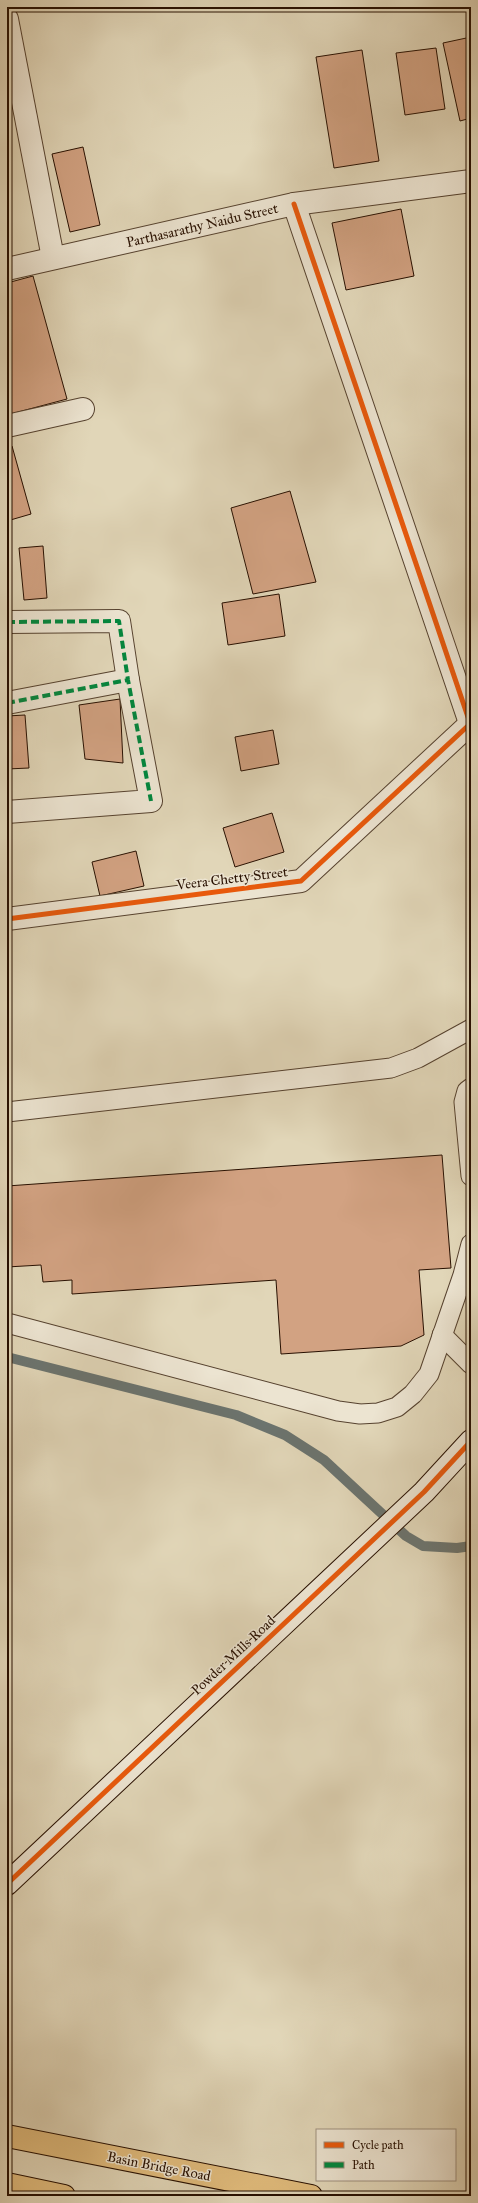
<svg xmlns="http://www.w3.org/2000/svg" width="478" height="2203" viewBox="0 0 478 2203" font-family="'IM FELL Great Primer',serif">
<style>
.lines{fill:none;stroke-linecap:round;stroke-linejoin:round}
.stream{stroke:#6b746f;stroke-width:10}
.building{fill:#d2a282;stroke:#281001}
.lane-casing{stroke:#56422f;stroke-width:21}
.street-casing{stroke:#56422f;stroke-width:24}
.secondary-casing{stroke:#281001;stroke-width:24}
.primary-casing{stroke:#281001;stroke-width:24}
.lane{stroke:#ece4d1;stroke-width:19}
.street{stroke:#ece4d1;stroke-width:22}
.secondary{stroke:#ece4d1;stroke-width:22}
.primary{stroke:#e0bb7c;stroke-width:22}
.quiet{stroke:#00873e;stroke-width:4;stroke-dasharray:8 4;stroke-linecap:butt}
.cycleway-casing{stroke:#ece4d1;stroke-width:8}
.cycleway{stroke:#e8590c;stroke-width:5}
.labels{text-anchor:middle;stroke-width:3;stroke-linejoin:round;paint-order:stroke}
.street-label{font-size:14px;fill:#281001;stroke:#ece4d1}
</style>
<rect width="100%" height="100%" fill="#e1d6b8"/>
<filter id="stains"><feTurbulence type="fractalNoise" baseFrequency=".005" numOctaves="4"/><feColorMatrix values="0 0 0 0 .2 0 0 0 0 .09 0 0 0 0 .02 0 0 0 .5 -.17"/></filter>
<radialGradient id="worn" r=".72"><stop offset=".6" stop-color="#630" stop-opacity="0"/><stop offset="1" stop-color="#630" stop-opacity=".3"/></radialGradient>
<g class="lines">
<!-- stream -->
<path class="stream" d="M7,1357L236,1415L285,1435L324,1460L406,1536L423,1546L457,1548L471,1546"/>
</g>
<!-- building -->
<g class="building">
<path d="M471,37V118L460,121L443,43Z"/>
<path d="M436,48L445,109L405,115L396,53Z"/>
<path d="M362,50L379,161L334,168L316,57Z"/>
<path d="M83,147L100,225L70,232L52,154Z"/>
<path d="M401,209L414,276L346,290L332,223Z"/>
<path d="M33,276L67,399L7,415V283Z"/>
<path d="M12,446L31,514L7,521V447Z"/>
<path d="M290,491L316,582L253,594L231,508Z"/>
<path d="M43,546L47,598L24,600L19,548Z"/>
<path d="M279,594L285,636L228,645L222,603Z"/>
<path d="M120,699L123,763L85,759L79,705Z"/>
<path d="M25,715L29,768L7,769V716Z"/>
<path d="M273,730L279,764L241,771L235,737Z"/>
<path d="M272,813L284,852L235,867L223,828Z"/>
<path d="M136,851L144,886L100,896L92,862Z"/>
<path d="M442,1155L451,1268L419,1270L424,1335L401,1346L281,1354L276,1280L72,1294V1280L43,1282L41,1265L7,1267V1186Z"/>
</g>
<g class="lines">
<!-- lane casing -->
<g class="lane-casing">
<g id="lane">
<path d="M471,1088L467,1091L464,1102L471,1176"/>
<path d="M7,1112L391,1068L418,1058L471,1029"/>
<path d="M7,1323L338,1411L360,1414L378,1413L397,1407L413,1394L429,1374L463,1275L471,1244"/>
<path d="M442,1335L471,1364"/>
</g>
</g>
<!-- street casing -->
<g class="street-casing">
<g id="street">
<path d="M7,19L53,258"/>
<path d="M294,204L470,723"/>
<path d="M7,269L294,204L471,181"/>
<path d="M7,426L83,409"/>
<path d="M7,622L119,621L128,680L151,801L7,812"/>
<path d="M7,703L128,680"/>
<path d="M7,919L301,881L471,723"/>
</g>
</g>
<!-- secondary casing -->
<g class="secondary-casing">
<path id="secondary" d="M7,1884L424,1492L471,1441"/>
</g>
<!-- primary casing -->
<g class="primary-casing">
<g id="primary">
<path d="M7,2136L311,2196"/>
<path d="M7,2184L64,2196"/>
</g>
</g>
<!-- lane -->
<use href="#lane" class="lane"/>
<!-- street -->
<use href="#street" class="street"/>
<!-- secondary -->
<use href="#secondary" class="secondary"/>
<!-- primary -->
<use href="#primary" class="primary"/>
<!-- quiet -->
<g class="quiet">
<path d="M7,622L119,621L128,680L151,801"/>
<path d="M7,703L128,680"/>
</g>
<!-- cycleway casing -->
<g class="cycleway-casing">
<g id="cycleway">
<path d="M294,204L470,723"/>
<path d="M7,919L301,881L471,723"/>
<path d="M7,1884L424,1492L471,1441"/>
</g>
</g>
<!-- cycleway -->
<use href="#cycleway" class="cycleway"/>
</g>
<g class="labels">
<!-- street labels -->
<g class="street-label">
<text transform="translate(202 225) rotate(-13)" y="5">Parthasarathy Naidu Street</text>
<text transform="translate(232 878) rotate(-7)" y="5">Veera Chetty Street</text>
<text transform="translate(233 1655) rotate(-43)" y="5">Powder Mills Road</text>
<text transform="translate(159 2166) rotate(11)" y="5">Basin Bridge Road</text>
</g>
</g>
<!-- margin -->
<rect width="478" height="2203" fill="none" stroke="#e1d6b8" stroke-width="24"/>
<rect x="8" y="8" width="462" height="2187" fill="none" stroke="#281001" stroke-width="2"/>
<rect x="12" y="12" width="454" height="2179" fill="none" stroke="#281001"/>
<!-- legend -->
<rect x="316" y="2129" width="140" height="52" fill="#ece4d1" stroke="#9e8f7e"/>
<rect x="324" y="2142" width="20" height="6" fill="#e8590c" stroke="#9e8f7e"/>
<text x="352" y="2149" font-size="12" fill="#281001">Cycle path</text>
<rect x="324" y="2162" width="20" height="6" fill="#00873e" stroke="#9e8f7e"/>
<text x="352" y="2169" font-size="12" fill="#281001">Path</text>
<rect width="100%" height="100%" filter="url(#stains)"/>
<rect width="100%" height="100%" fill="url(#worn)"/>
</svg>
